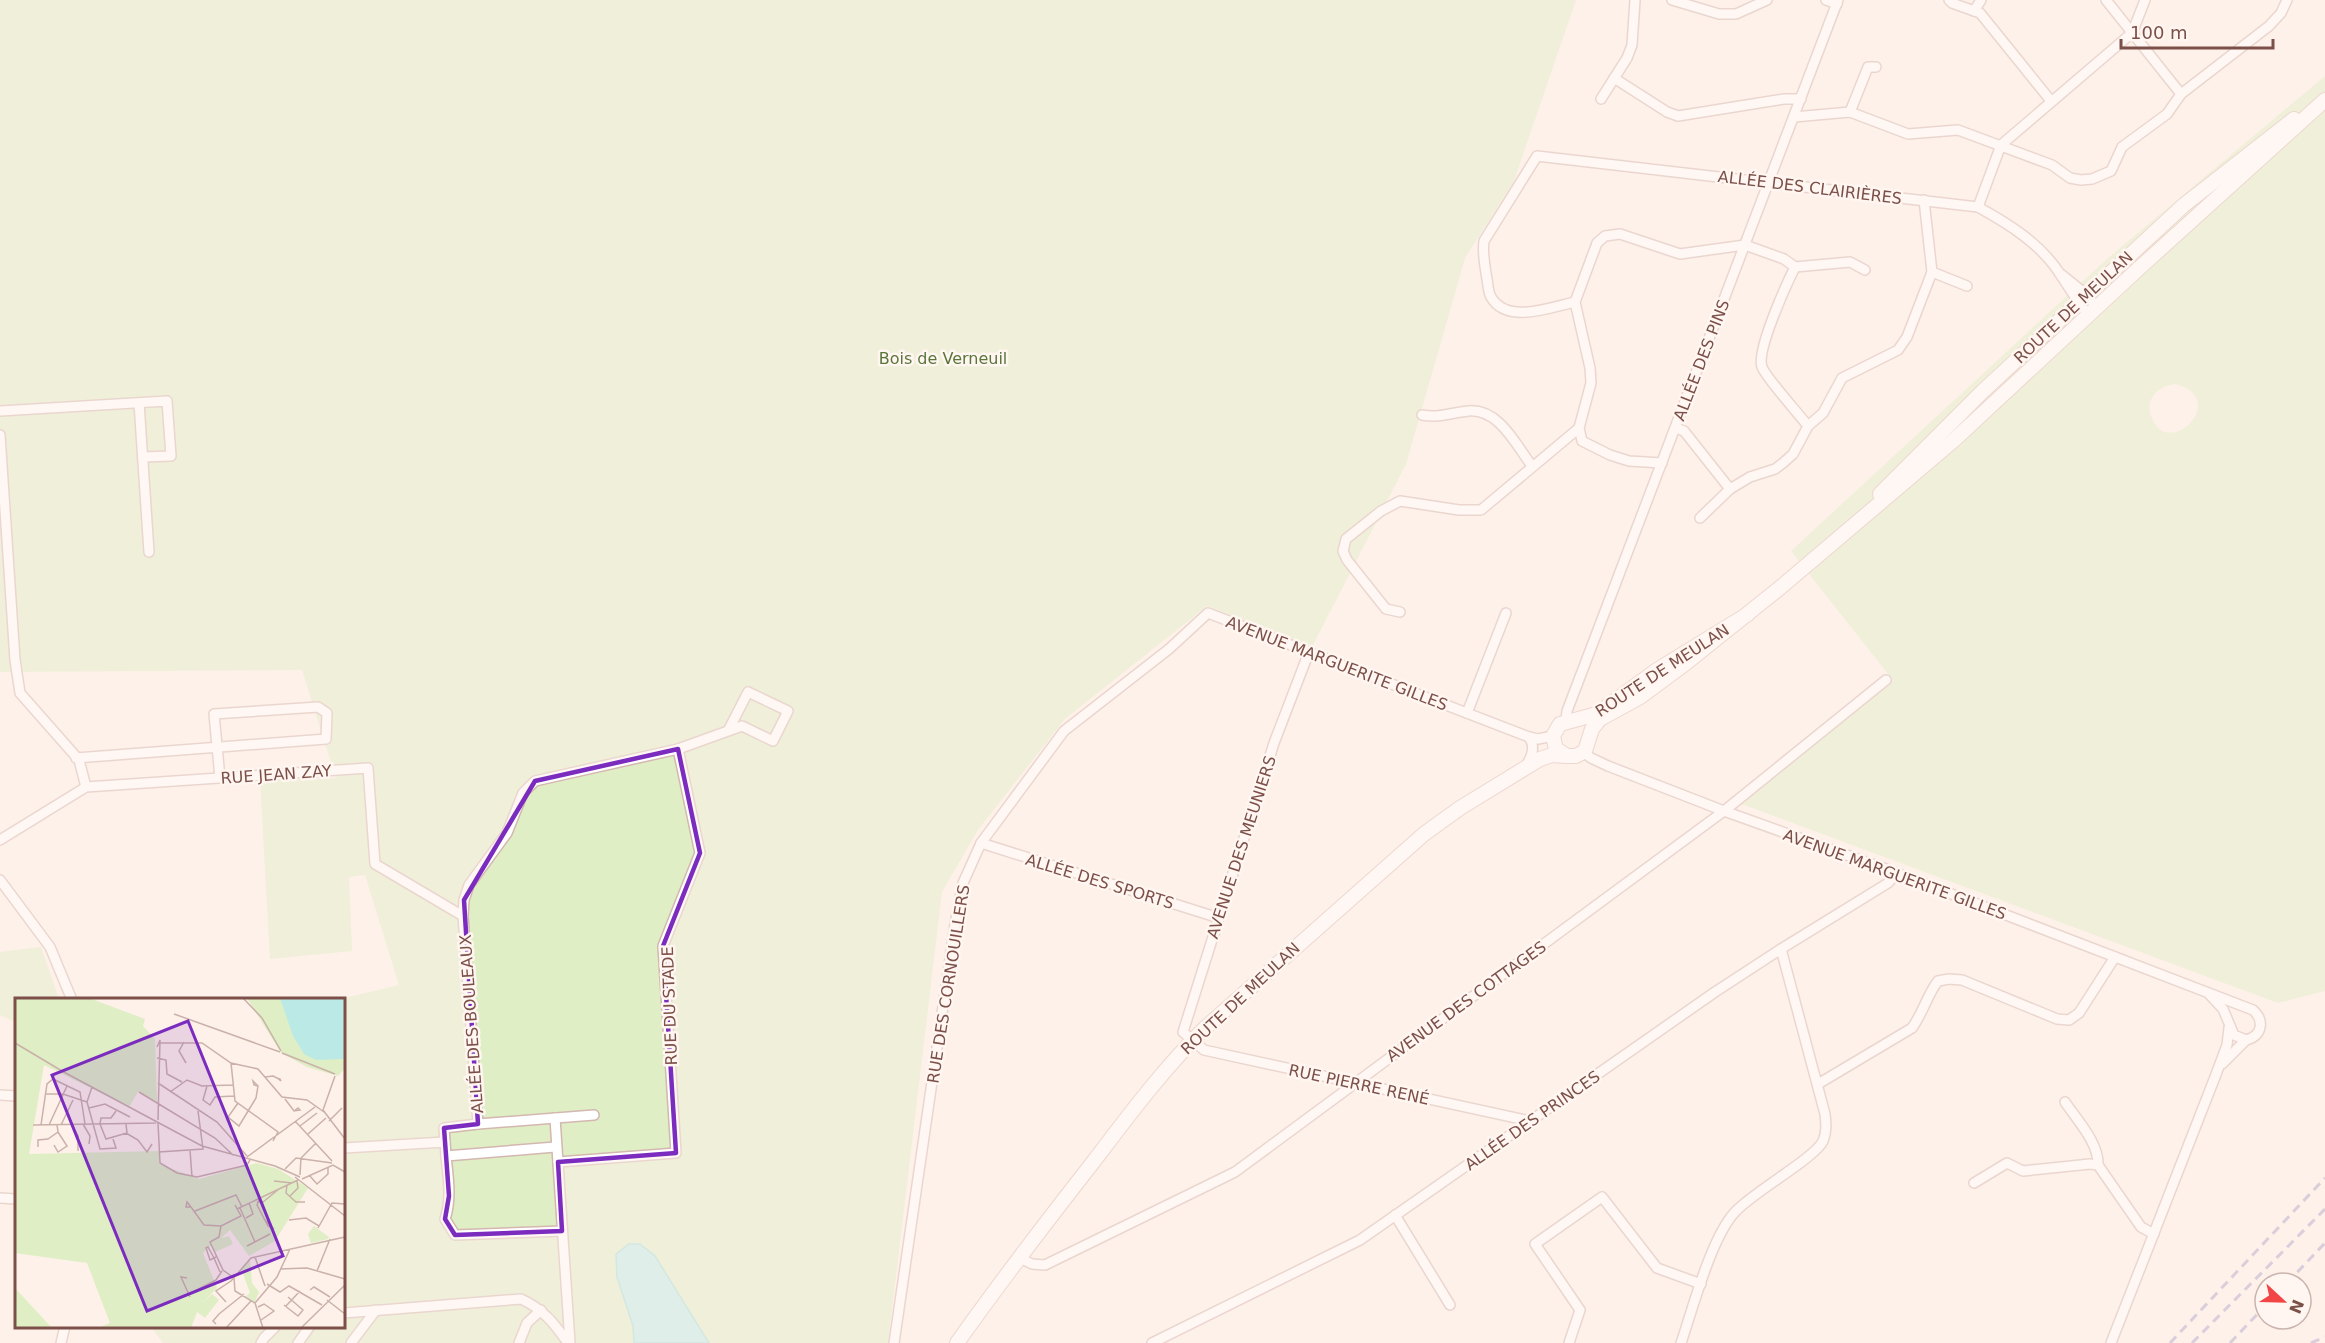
<svg xmlns="http://www.w3.org/2000/svg" width="2325" height="1343" viewBox="0 0 2325 1343" font-family="'DejaVu Sans',sans-serif">
<style>
.green{fill:#dfeec5;fill-rule:evenodd}
.water{fill:#bbeae6;stroke:#a0ddd8;stroke-width:1.5}
.lines{fill:none;stroke-linecap:round;stroke-linejoin:round}
.minor-casing{stroke:#d4b7b0;stroke-width:12}
.secondary-casing{stroke:#dab8af;stroke-width:16}
.minor{stroke:#fff;stroke-width:9}
.secondary{stroke:#fff;stroke-width:14}
.rail{stroke:#b0a4cb;stroke-width:3;stroke-dasharray:9 6;stroke-linecap:butt}
.marked{fill:none;stroke:#7b2cbf;stroke-width:4.5;stroke-linejoin:round}
.labels{text-anchor:middle;stroke-width:5;stroke-linejoin:round;paint-order:stroke}
.street-label{font-size:16px;fill:#7c5049;stroke:#fff6f1}
.park-label{font-size:16px;fill:#5a763b;stroke:#fff6f1}
.inset-road{fill:none;stroke:#cab1a9;stroke-width:1.5}
.view{fill:#7b2cbf;fill-opacity:0.15;stroke:#7b2cbf;stroke-width:3}
.inset-edge{fill:none;stroke:#7c5049;stroke-width:3}
</style>
<rect width="100%" height="100%" fill="#fef1e9"/>
<!-- green -->
<g class="green">
<path d="M0,0H1576L1514,181L1465,258L1406,464L1312,647L1207,606L1065,719L978,830L942,892L888,1343H709L655,1256L640,1244H629L626,1303L633,1326L634,1343H163L151,1327L344,1326V1000L341,999L399,985L365,875L349,877L352,951L270,959L260,780L336,778L302,670L0,672Z"/>
<path d="M2325,76V991L2278,1003L1739,803L1892,679L1791,551L2107,259ZM2175,384C2232,398 2167,463 2151,416C2145,398 2159,386 2175,384Z"/>
<path d="M41,947L59,999L16,1000V1022L0,1015V952Z"/>
</g>
<!-- water -->
<path class="water" d="M629,1244H640L655,1256L709,1343H634L633,1326L617,1277L616,1254Z"/>
<g class="lines">
<!-- minor casing -->
<g class="minor-casing">
<g id="minor">
<path d="M1672,0L1719,14H1736L1767,0"/>
<path d="M1826,0L1837,4"/>
<path d="M1949,0L1952,3L1980,13L2051,101"/>
<path d="M2106,0L2181,94"/>
<path d="M1974,11L1981,0"/>
<path d="M1614,78L1667,112L1678,116L1784,99H1801"/>
<path d="M1601,99L1627,58L1632,45L1635,0"/>
<path d="M1850,112L1868,67H1876"/>
<path d="M1794,117L1850,112L1908,134L1958,130L2052,165L2070,178L2081,180L2092,179L2111,171L2122,147L2167,114L2181,94L2269,26L2281,13L2287,0"/>
<path d="M1978,207L2001,145L2132,33L2145,0"/>
<path d="M1795,267L1850,262L1865,270"/>
<path d="M1932,272L1967,286"/>
<path d="M2062,275L2083,292L2098,308"/>
<path d="M1575,302C1551,307 1507,325 1491,297C1488,292 1488,284 1487,279C1485,266 1482,254 1484,241L1537,156L1978,207C2009,224 2041,244 2060,274C2070,289 2078,302 2089,316"/>
<path d="M139,403L149,552"/>
<path d="M0,411L167,401L171,456L143,457"/>
<path d="M1422,415C1440,418 1450,413 1468,411C1499,408 1516,445 1532,466"/>
<path d="M1676,428L1684,431L1730,489"/>
<path d="M0,435L15,660L20,693L79,760L86,787"/>
<path d="M1662,463L1629,461L1610,455L1582,441L1579,428L1591,383L1590,368L1575,302L1597,243L1605,236L1620,234L1680,254L1745,245L1784,259L1795,267C1786,285 1756,351 1762,367C1766,378 1799,414 1808,426"/>
<path d="M1700,518L1730,489L1750,477L1775,469L1783,463L1793,454L1808,426L1823,413L1842,378L1898,350L1907,337L1932,272L1924,200"/>
<path d="M1400,612L1386,609L1347,560L1343,551L1346,539L1381,511L1400,501L1459,510H1481L1579,428"/>
<path d="M1309,652L1274,743L1183,1032L1204,1050L1530,1121"/>
<path d="M1467,713L1506,613"/>
<path d="M1566,721L1567,711L1838,0"/>
<path d="M1583,752L1591,758L1608,766L1724,811L1897,873L2253,1010C2265,1021 2262,1036 2246,1040L2234,1035L2223,1009L2209,994"/>
<path d="M76,758L326,739L327,713L318,707L214,714L220,778"/>
<path d="M1525,767C1532,757 1536,747 1529,737"/>
<path d="M0,840L86,787L368,768L375,864L463,916"/>
<path d="M981,843L1219,918"/>
<path d="M0,880L50,947L72,1000"/>
<path d="M2222,1064L2246,1040"/>
<path d="M1818,1084L1912,1028C1923,1013 1927,995 1938,981L1949,979L1962,980L2057,1019L2069,1020L2079,1013L2115,957"/>
<path d="M0,1095L16,1096"/>
<path d="M2065,1102C2077,1120 2099,1143 2098,1165"/>
<path d="M594,1115L478,1124L463,916L464,900L469,885L507,833L523,793L535,781L678,749L728,731L748,692L788,711L773,741L742,726L728,731"/>
<path d="M555,1118L570,1343"/>
<path d="M445,1142L444,1128L478,1124"/>
<path d="M344,1148L445,1142L446,1156L555,1147"/>
<path d="M446,1156C448,1176 452,1199 445,1219L455,1235L562,1231"/>
<path d="M558,1162L676,1153L663,946L700,853L678,749"/>
<path d="M1974,1183L2007,1163L2023,1171L2090,1164L2098,1165L2141,1227L2154,1234"/>
<path d="M0,1198L16,1199"/>
<path d="M1395,1215L1450,1305"/>
<path d="M1018,1257L1032,1264L1045,1265L1235,1172L1724,811L1886,680"/>
<path d="M344,1313L521,1299C543,1309 554,1323 568,1343"/>
<path d="M61,1343L65,1326"/>
<path d="M261,1343L264,1338L276,1326"/>
<path d="M298,1343L310,1326"/>
<path d="M351,1343L376,1310"/>
<path d="M519,1343L527,1323L541,1310"/>
<path d="M894,1343L955,924L963,883L981,843L1064,731L1169,649L1208,613L1529,737L1538,739L1553,736"/>
<path d="M1152,1343L1360,1240L1715,992L1781,949L1888,883L1897,873"/>
<path d="M1569,1343L1580,1310L1535,1244L1602,1197L1657,1268L1701,1284"/>
<path d="M1681,1343C1693,1308 1711,1238 1735,1212C1753,1192 1815,1158 1823,1141C1827,1132 1826,1123 1825,1114L1781,949"/>
<path d="M2111,1343L2215,1077L2227,1045L2229,1028"/>
</g>
</g>
<!-- secondary casing -->
<g class="secondary-casing">
<g id="secondary">
<path d="M1880,494L1983,391L2184,205L2294,119"/>
<path d="M1748,614L1657,670L1597,714L1560,724L1553,736L1556,749L1567,756H1576L1585,751L1592,729L1600,719L1640,697L1686,663L1781,587L1953,441L2136,271L2325,100"/>
<path d="M957,1343C1001,1281 1047,1221 1094,1161C1129,1115 1164,1068 1205,1028L1424,834L1460,808L1540,759L1552,755L1566,756"/>
</g>
</g>
<!-- minor -->
<use href="#minor" class="minor"/>
<!-- secondary -->
<use href="#secondary" class="secondary"/>
<!-- rail -->
<g class="rail">
<path d="M2287,1283L2325,1243"/>
<path d="M2170,1343L2325,1178"/>
<path d="M2192,1343L2325,1209"/>
<path d="M2230,1343L2265,1306"/>
<path d="M2311,1343L2325,1337"/>
</g>
</g>
<!-- marked area -->
<path d="M0 0H2325V1343H0ZM678,749L700,853L663,946L676,1153L558,1162L562,1231L455,1235L445,1219L449,1196L444,1128L478,1124L464,900L535,781Z" fill="#fef1e9" fill-opacity=".55" fill-rule="evenodd"/>
<path class="marked" d="M678,749L700,853L663,946L676,1153L558,1162L562,1231L455,1235L445,1219L449,1196L444,1128L478,1124L464,900L535,781Z"/>
<g class="labels">
<!-- street labels -->
<g class="street-label">
<text transform="translate(1810 187) rotate(7)" y="6">ALLÉE DES CLAIRIÈRES</text>
<text transform="translate(2073 307) rotate(-43)" y="6">ROUTE DE MEULAN</text>
<text transform="translate(1701 360) rotate(-69)" y="6">ALLÉE DES PINS</text>
<text transform="translate(1337 663) rotate(21)" y="6">AVENUE MARGUERITE GILLES</text>
<text transform="translate(1662 670) rotate(-33)" y="6">ROUTE DE MEULAN</text>
<text transform="translate(276 774) rotate(-4)" y="6">RUE JEAN ZAY</text>
<text transform="translate(1241 847) rotate(-72)" y="6">AVENUE DES MEUNIERS</text>
<text transform="translate(1895 874) rotate(20)" y="6">AVENUE MARGUERITE GILLES</text>
<text transform="translate(1100 881) rotate(17)" y="6">ALLÉE DES SPORTS</text>
<text transform="translate(948 984) rotate(-81)" y="6">RUE DES CORNOUILLERS</text>
<text transform="translate(1240 998) rotate(-43)" y="6">ROUTE DE MEULAN</text>
<text transform="translate(1466 1001) rotate(-36)" y="6">AVENUE DES COTTAGES</text>
<text transform="translate(669 1006) rotate(-92)" y="6">RUE DU STADE</text>
<text transform="translate(471 1024) rotate(-94)" y="6">ALLÉE DES BOULEAUX</text>
<text transform="translate(1359 1084) rotate(12)" y="6">RUE PIERRE RENÉ</text>
<text transform="translate(1532 1120) rotate(-35)" y="6">ALLÉE DES PRINCES</text>
</g>
<!-- park labels -->
<g class="park-label">
<text x="943" y="364">Bois de Verneuil</text>
</g>
</g>
<!-- overview -->
<g transform="translate(15 998)">
<rect width="330" height="330" fill="#fef1e9"/>
<path d="M0,0H74L130,21L128,28L140,41L142,104L123,94L114,109L29,67L14,156L144,153V166L184,181L242,165L263,171L293,190L260,243L234,258L215,232L206,240L214,238L218,246L200,254L197,247L188,255L202,290L185,307L197,296L204,302L190,320L182,314L176,330H83L95,325L72,265L0,255ZM232,0H330V70L323,78L292,69L266,55ZM299,228L314,239L313,241L296,245L293,236ZM235,262L237,285L244,294L240,304L231,298L235,295L226,270ZM0,290L37,330H0Z" fill="#dfeec5"/>
<path d="M265,0H330L329,61L301,62L289,56L278,38Z" fill="#bbeae6"/>
<path class="inset-road" d="M228,0L247,20L266,53M159,16L265,54M169,44L164,53L171,65M0,45L47,73M145,45H187L216,65L243,71L267,99L292,102L309,114M142,49L145,42L143,122M267,55L320,76M142,60L151,62L152,76L167,84M216,65L220,103L263,134L258,143M45,72L187,148L260,168L285,179M320,78L308,112L330,141M250,79L258,78L262,80L265,81L266,83L262,80M143,85L202,124L232,158M192,88L188,102L195,107L200,99L219,98M77,89L72,104L85,151L101,150L98,141M124,94L200,140L218,157M155,94L172,82L187,88L218,87M31,96H48L72,104M270,101L279,113L285,112L283,110L279,113M223,105L213,119L224,128L241,100L243,88L238,83L239,87L243,88M74,110L90,106L115,119M280,123L317,163M314,123L327,110M143,125L145,165L162,175L182,179L232,167L235,162M68,126L75,138L74,146M85,126L91,141L112,135L111,126M85,126L86,120H96L101,113M18,127L141,125M26,127L32,86L38,81L65,94L70,126M34,127L52,88M46,127L58,102M57,127L63,138V153M285,128L302,115M111,135L123,142L132,154L137,146M293,136L311,120M39,147L43,154L52,148L43,134M23,149V142L33,141L43,134L42,127M175,152L177,179M144,154L188,151L183,113M232,159L300,109M270,171L281,160L317,165M285,177L286,160L301,145M294,177L302,186L313,176V169M280,179L330,218M287,181L318,167L330,174M259,183L277,185M272,187L271,195L281,204H290M275,198L283,190L282,183M244,202L242,207L253,228L259,231L249,221M242,204H248L264,191M176,209L172,204L171,209H176L189,227L206,228M225,210L240,244M222,211L283,182M180,213L221,197L227,209M231,220L238,216L234,205M274,222L291,220L304,228M206,228L204,239L195,244L208,272L219,280M206,228L226,218L220,207M303,230L317,205L330,206M232,248L255,236M201,259L195,262L191,250L193,249L199,260L205,274M240,259L250,288M265,271L292,270L330,281M302,273L315,241M172,280L166,279L175,299M219,280L220,293L240,305L248,330M252,286L265,294L274,288L307,307M295,292L299,289L315,299M174,296L201,282L207,273M312,302L330,316M211,304L201,293L216,283L236,260L330,239M240,305L262,279L275,251M269,307L283,318L288,312L273,299M271,308L285,293M243,309L249,306L259,313L246,322M201,326L198,323L204,316L229,296M211,330L236,303M286,330L330,287"/>
<path class="view" d="M173,23L268,258L132,313L37,77Z"/>
<rect width="330" height="330" class="inset-edge"/>
</g>
<!-- north arrow -->
<g transform="translate(2283 1301) rotate(112)"><circle r="28" fill="#fff6f1" stroke="#cbb4ae" stroke-width="1.5"/>
<path d="M0-4.5L10 22L0 15L-10 22Z" fill="#f14546"/>
<text y="-9" font-size="16" font-weight="bold" text-anchor="middle" fill="#7c5049">N</text>
</g>
<!-- scale -->
<path d="M2121 39v9h152v-9" fill="none" stroke="#7c5049" stroke-width="3"/>
<text x="2130" y="39" font-size="18" fill="#7c5049" stroke="#fff6f1" stroke-width="4.5" paint-order="stroke">100 m</text>
</svg>
